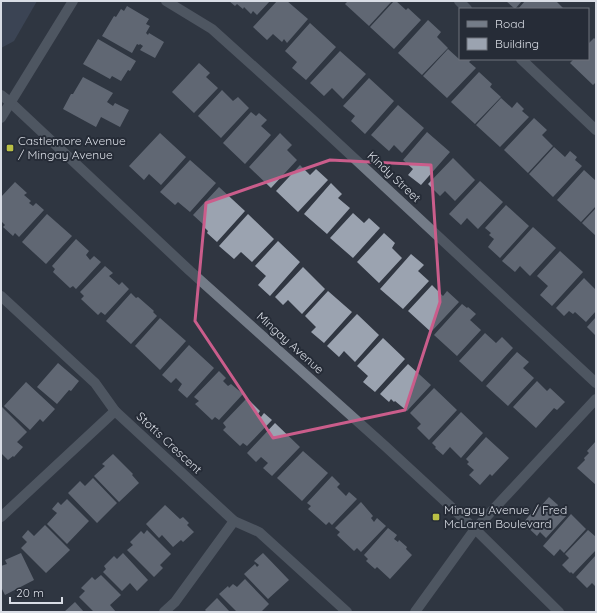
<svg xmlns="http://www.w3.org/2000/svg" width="597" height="613" viewBox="0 0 597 613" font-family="Quicksand,sans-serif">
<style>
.green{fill:#4a566c}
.building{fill:#9ba3b0}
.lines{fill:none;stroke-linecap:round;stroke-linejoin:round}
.minor{stroke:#747c88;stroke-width:10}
.marked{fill:none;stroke:#ca5d8b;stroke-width:3;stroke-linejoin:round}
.poi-dot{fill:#bac045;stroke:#262c37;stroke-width:1.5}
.labels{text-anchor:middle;stroke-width:4;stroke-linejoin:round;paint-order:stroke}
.poi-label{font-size:12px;fill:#d9dde5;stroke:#262c37;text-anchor:start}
.street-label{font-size:12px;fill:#d9dde5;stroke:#262c37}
</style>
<rect width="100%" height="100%" fill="#303641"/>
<!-- green -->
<path class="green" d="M1,1H37L14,41L1,48Z"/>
<!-- building -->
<g class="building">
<path d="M229,1H270L257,15L253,11L251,14L244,7L243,9L237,4L235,6Z"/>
<path d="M277,1H287L308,19L287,43L284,39L282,42L273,34L267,40L253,27Z"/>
<path d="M348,1H392L369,26L345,4Z"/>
<path d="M394,1H396L406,10L408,8L421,20L394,49L370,27Z"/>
<path d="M506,1H522L515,9Z"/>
<path d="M525,1H556L563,8L562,9H518Z"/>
<path d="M127,6L149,19L146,24L150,26L146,33L148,35L149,33L164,42L155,58L140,50L143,46L140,44L139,45L137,44L132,53L102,36L114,16L116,17L121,9L124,11Z"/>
<path d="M428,20L441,32L437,37L448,48L422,75L398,53Z"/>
<path d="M310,23L336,47L306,80L292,68L297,62L285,51Z"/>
<path d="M594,38L596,40V82L593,85L570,63L574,59H588V44Z"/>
<path d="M98,39L136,61L130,71L128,70L121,81L112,76L110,79L83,64Z"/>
<path d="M448,49L459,59L460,58V59H472L469,62L476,68L447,98L423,76Z"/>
<path d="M340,51L366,74L343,99L332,88L324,96L310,83Z"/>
<path d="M199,63L210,73L206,77L218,88L194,113L172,92Z"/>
<path d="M479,72L492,84L490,87L501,97L475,124L451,102Z"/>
<path d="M83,77L113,93L107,102L113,106L115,103L129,110L120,127L101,117L96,127L63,109L71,94H73Z"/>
<path d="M369,78L394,101L365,134L351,121L355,116L343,106Z"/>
<path d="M222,90L233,101L238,97L249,108L221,138L198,116Z"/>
<path d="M501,98L512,108L517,102L524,109L522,111L529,117L500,147L476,125Z"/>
<path d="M398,105L424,128L402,153L394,145L389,151L371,135Z"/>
<path d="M251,112L256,116L259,113L267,120L261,126L271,135L245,164L223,143Z"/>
<path d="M534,118L547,130L542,135L553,146L528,173L504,150Z"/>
<path d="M427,132L450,152L421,185L408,175L413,169L403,160Z"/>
<path d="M160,133L186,157L161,185L149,174L144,180L129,166Z"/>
<path d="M280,133L292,145L287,150L297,160L271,188L249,167Z"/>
<path d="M554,147L565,157L570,151L577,157L575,160L582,166L553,197L529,174Z"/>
<path d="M453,158L475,180L455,201L445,191L440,196L428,184Z"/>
<path d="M190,160L216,183L190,212L178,202L175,205L160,192Z"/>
<path d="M300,165L310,175L316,169L328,180L298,212L276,191Z"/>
<path d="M584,170L596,181L595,185L596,186V206L581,222L557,200Z"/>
<path d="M480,181L503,202L478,229L467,218L461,225L449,214Z"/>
<path d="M15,182L27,193L24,195L31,201L29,203L33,206L36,203L44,210L19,237L15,233L13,236L3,227L5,225L1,221V197Z"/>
<path d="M331,183L342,194L338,198L350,208L327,234L304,214Z"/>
<path d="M219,187L245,211L217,242L207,233L208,231L203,226L204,225L193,215Z"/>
<path d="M506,205L529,226L500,258L488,247L494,239L489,235L491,233L485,228Z"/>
<path d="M596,208V236L582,223Z"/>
<path d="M353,213L364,223L369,218L380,228L353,258L330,238Z"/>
<path d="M47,214L72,236L46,264L22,242Z"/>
<path d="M248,214L274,239L252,262L241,252L234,259L219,246Z"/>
<path d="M533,227L556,248L530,276L520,266L515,272L502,261Z"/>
<path d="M384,233L395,243L392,248L402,258L379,283L357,262Z"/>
<path d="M76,239L89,251L86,255L90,260L94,256L101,262L76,289L73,286L70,288L53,272L55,269L52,266Z"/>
<path d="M278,241L300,262L270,296L258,285L266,276L255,266Z"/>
<path d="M560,251L583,272L552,306L540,295L548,286L537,276Z"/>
<path d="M411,254L424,265L418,271L429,281L403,309L380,289Z"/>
<path d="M105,266L113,273L109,276L119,285L122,282L129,289L105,315L101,312L98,315L81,299L84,296L80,292Z"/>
<path d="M303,267L325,289L302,314L288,300L283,305L275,297Z"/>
<path d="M584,278L596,290V311L586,322L575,312L573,314L569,311L564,316L556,308Z"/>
<path d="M432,285L443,296L447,291L459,302L431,332L408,311Z"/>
<path d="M328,291L352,312L324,343L311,332L316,327L305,316Z"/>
<path d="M131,293L136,298L138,297L154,311L153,312L157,316L131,344L106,321Z"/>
<path d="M462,304L467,308L468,307L476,314L470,320L481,330L457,356L434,335Z"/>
<path d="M357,314L379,335L355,362L344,351L339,357L327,346Z"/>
<path d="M596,317V336L587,327Z"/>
<path d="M160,318L186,341L160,370L135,346Z"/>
<path d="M485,333L496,343L502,337L513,348L482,382L459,361Z"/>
<path d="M383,338L405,359L375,392L363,382L368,376L357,366Z"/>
<path d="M189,345L214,368L187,398L178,390L182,384L176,378L171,383L162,375Z"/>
<path d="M517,352L529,362L523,368L534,378L508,406L486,386Z"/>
<path d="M58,363L79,381L71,391L69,390L57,404L37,387Z"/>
<path d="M408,364L431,385L407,411L395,401L394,402L391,399L389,402L380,394Z"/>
<path d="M219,371L226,378L223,381L228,386L231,384L243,394L219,420L215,417L212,420L195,404L199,401L194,397Z"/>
<path d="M537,381L547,391L550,388L565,402L557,410L554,408L536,428L513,407Z"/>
<path d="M26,382L55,409L43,422L40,419L30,430L4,406Z"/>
<path d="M434,388L457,410L429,440L417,428L421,424L410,413Z"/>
<path d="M247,398L260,411L258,414L261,417L264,413L272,420L247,446L243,443L240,446L223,430L226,427L223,423Z"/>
<path d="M2,407L27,432L17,442L23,447L14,457L13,456L8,460L1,453V408Z"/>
<path d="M461,412L483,433L461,458L450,447L443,455L435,448L436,447L432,443Z"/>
<path d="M275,423L300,447L272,476L263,468L268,463L261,457L256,462L247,453Z"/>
<path d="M486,437L509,458L492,476L490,474L480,485L469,475L474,470L467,464L469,462L466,459Z"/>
<path d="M596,441V485L577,468L585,460L584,458L589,453L587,451Z"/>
<path d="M303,451L328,473L302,501L277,478Z"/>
<path d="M113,454L133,474L132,475L139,483L119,502L94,476L105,466L102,464Z"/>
<path d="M332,476L340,484L337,487L346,496L349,492L357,499L332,525L329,522L326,525L308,509L311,506L307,503Z"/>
<path d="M93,478L117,503L97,523L68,493L80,481L85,486Z"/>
<path d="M549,497L558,505L557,507L567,515L546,538L540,532L537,536L523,523L538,505L540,507Z"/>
<path d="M67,499L89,521L67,544L47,524L57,513L52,509L58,502L61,505Z"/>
<path d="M361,502L373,516L371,518L374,522L377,518L386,526L361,552L357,548L354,551L337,535L340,532L335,528Z"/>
<path d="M165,505L180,519L183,517L189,523L187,525L194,532L183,542L181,540L173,547L162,535L159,538L146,524Z"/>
<path d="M571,514L586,529L564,553L560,549L554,556L543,546Z"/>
<path d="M45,525L70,550L46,573L21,548L27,542L22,537L28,530L34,536Z"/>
<path d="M388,528L397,535L394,539L398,542L399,540L407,547L406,549L412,555L390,579L377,567L375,569L366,561L368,559L364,555Z"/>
<path d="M147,530L171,554L160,565L163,568L154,577L127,550L133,545L130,542L141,531L144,534Z"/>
<path d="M588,530L596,537V550L573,574L571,572L570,573L562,565L569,558L565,554Z"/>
<path d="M21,553L34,580L5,595L1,587V566L7,564L5,560Z"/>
<path d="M123,553L148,580L137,591L130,583L122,591L103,572L106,569L104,566L114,556L117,559Z"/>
<path d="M263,553L289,580L268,599L244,574L255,564L257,567L259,565L254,561Z"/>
<path d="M596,555V587L592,583L587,588L576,577Z"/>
<path d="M101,575L121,595L110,605L116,612H94L79,597L85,591L81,588L92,577L95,580Z"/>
<path d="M245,579L269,604L261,612H237L219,594L228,586L229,588L233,584L237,587Z"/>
<path d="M217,598L230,612H207L205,610Z"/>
<path d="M75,602L84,612H64Z"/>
</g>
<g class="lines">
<!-- minor -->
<g class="minor">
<path d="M166,1L212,29L313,120L596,383"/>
<path d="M459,1L467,9"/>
<path d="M521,59L596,130"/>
<path d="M1,95L10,102L190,271L385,446L475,529L559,612"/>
<path d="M1,118L73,1"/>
<path d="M1,296L95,383L115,411L234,521L259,532L347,612"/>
<path d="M1,517L115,411"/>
<path d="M164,612L175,602L234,521"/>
<path d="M415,612L475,529L596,399"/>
</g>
</g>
<!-- marked area -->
<path d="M0 0H597V613H0ZM330,160L431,165L440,302L405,410L273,438L195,321L206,203Z" fill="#303641" fill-opacity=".55" fill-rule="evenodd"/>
<path class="marked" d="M330,160L431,165L440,302L405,410L273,438L195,321L206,203Z"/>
<!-- markers -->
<g class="poi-dot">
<rect x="6" y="144" width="8" height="8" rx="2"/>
<rect x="432" y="513" width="8" height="8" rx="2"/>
</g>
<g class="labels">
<!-- poi labels -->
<g class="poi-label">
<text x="18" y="145">Castlemore Avenue<tspan x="18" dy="14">/ Mingay Avenue</tspan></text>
<text x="444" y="514">Mingay Avenue / Fred<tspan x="444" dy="14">McLaren Boulevard</tspan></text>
</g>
<!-- street labels -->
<g class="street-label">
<text transform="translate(394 177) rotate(43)" y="4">Kindy Street</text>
<text transform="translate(290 343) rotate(42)" y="4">Mingay Avenue</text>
<text transform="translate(169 443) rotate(43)" y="4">Stotts Crescent</text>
</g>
</g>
<!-- border -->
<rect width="597" height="613" fill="none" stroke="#d9dde5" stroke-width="4"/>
<!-- legend -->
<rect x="459" y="8" width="130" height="52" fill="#262c37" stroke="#6e737d"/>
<rect x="467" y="21" width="20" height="6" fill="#747c88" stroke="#6e737d"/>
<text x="495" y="28" font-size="12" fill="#d9dde5">Road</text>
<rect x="467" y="38" width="20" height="12" fill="#9ba3b0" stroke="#6e737d"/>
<text x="495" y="48" font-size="12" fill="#d9dde5">Building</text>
<!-- scale -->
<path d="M10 597v6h52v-6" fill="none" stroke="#d9dde5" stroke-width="2"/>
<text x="16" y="597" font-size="12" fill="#d9dde5" stroke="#262c37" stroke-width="3" paint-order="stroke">20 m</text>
</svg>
